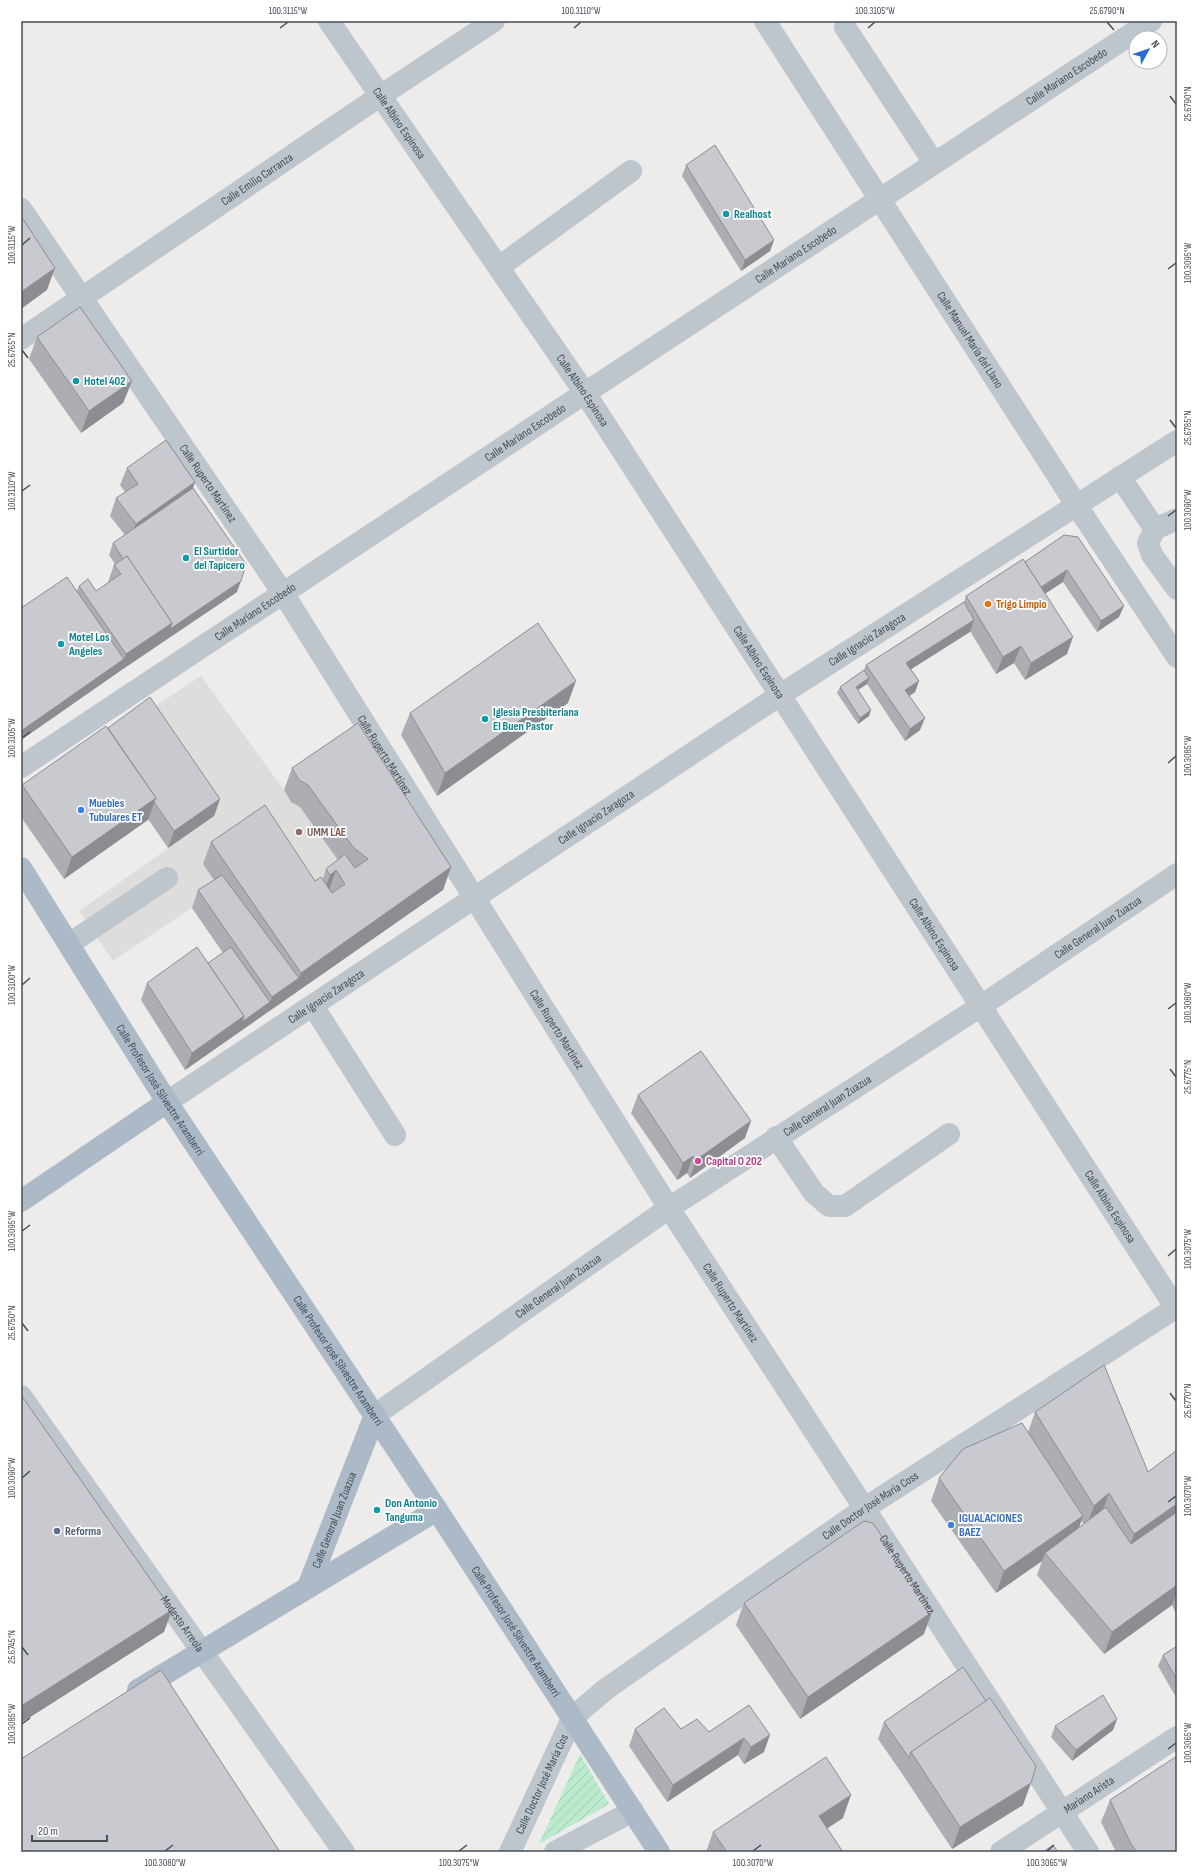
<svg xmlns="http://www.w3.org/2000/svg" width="1198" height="1873" viewBox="0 0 1198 1873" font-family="'Sofia Sans Condensed',sans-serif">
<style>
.education{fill:#dfdcdc}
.garden{fill:url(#garden-furrows)}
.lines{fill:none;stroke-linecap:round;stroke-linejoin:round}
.minor{stroke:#bdc5cd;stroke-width:22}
.major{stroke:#acbac8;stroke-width:22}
.wall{fill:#acaeb3;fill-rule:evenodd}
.shaded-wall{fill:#8c8d92}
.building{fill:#c8cad0;stroke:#8c8d92}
.ticks{fill:none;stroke:#454e57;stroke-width:1.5}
.culture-dot{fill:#0f9aa8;stroke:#fff;stroke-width:1.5}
.food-dot{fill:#e8710a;stroke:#fff;stroke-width:1.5}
.shop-dot{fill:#3f7fe0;stroke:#fff;stroke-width:1.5}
.education-dot{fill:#8d6e63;stroke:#fff;stroke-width:1.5}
.hotel-dot{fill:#d1479c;stroke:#fff;stroke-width:1.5}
.service-dot{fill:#5c6f8a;stroke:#fff;stroke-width:1.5}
.labels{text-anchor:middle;stroke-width:3.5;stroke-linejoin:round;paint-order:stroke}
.street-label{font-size:12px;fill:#454e57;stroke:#fff}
.culture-label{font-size:12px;font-weight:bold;fill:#0d838f;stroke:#fff;text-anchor:start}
.food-label{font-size:12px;font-weight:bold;fill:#c56008;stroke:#fff;text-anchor:start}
.shop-label{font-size:12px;font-weight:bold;fill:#366cbe;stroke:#fff;text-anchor:start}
.education-label{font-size:12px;font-weight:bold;fill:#785e54;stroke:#fff;text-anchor:start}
.hotel-label{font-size:12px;font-weight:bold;fill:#b23c85;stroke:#fff;text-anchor:start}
.service-label{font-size:12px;font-weight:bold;fill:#4e5e75;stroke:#fff;text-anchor:start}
.neatline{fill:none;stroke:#454e57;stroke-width:1.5}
.ticks-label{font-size:10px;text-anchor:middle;fill:#454e57}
</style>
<defs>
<pattern id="garden-furrows" width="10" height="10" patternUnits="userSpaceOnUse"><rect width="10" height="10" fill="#bbeace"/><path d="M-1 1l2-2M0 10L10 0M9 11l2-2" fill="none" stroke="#a2cab3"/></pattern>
</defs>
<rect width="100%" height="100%" fill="#eeebeb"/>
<!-- education -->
<path class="education" d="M201,676L284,790L350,745L443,890L215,892L113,961L79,911L214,816L144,714Z"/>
<!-- garden -->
<path class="garden" d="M580,1754L609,1804L539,1844Z"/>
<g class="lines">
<!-- minor -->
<g class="minor">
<path id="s1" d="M329,21L585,393L1177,1310"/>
<path id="s2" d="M765,21L1077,506L1177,657"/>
<path d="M845,27L934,163"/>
<path id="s3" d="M21,209L283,593L669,1208L1088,1852"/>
<path d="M499,267L631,171"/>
<path id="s4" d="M21,339L380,96L494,21"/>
<path d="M1120,477L1155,529"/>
<path d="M1177,519L1155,529L1148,543L1152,555L1177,589"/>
<path id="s5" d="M21,767L585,393L1151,21"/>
<path d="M69,944L167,878"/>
<path d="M313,1006L395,1135"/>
<path id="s6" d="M167,1102L780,695L1177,441"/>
<path d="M776,1137L814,1193L829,1206H845L949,1134"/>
<path id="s7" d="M21,1396L344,1852"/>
<path id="s8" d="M375,1415L669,1208L981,1006L1177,874"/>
<path id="s9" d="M510,1852L573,1717L606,1689L865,1508L1177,1307"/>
<path d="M555,1852L633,1811"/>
<path id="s10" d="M1001,1852L1177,1737"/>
</g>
<!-- major -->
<g class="major">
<path id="s11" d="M21,868L167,1102L437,1510L659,1852"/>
<path d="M21,1201L167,1102"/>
<path id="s12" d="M308,1587L375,1415"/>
<path d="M138,1690L437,1510"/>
</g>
</g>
<!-- wall -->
<g class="wall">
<path d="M686,165L774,240L770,251L741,271L682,176Z"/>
<path d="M37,337L132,381L123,403L81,433L29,359Z"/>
<path d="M127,468L195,482L193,488L237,592L120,671L21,740V608L77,591L79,586L96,591L108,583V582L114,565L115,564L109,555L113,543L125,535L110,516L116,498L125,492L120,485Z"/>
<path d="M1064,535L1119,617L1097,632L1063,582L1045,593L1067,654L1025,680L1014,663L996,674L970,631L911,669L919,681L915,692L909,696L920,730L905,741L867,684L858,690L869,716L858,724L837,693L840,687L864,670L866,665L964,602L966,596L1025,562Z"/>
<path d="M568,703L437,796L401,735L410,713Z"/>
<path d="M108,728L220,799L214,816L168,848L148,819L64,879L21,817V788L22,785Z"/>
<path d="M292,768L451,867L443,890L185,1070L141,1000L147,983L208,963L223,953L192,908L198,890L214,880L203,864L211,842L315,881L323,879L326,869L338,860L300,807L291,802L284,790Z"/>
<path d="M638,1095L745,1138L690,1178L687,1173L677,1180L631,1113Z"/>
<path d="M1035,1412L1148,1472L1177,1450V1616L1172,1605L1104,1654L1037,1575L1042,1561L996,1593L931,1501L939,1478L1028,1432ZM1081,1521L1084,1524L1079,1528Z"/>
<path d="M744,1603L924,1634L800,1719L736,1625Z"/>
<path d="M1177,1646V1699L1158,1666L1163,1655Z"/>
<path d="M749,1705L764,1752L744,1764L738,1755L667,1802L629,1746L635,1729H681L709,1732Z"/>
<path d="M1117,1719L1113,1730L1072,1761L1051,1737L1055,1726Z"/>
<path d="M884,1722L1023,1805L952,1849L903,1775L878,1739Z"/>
<path d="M1110,1800L1177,1852H1116L1101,1822Z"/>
<path d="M843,1818L827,1828L843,1852H706L713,1832Z"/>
</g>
<!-- shaded-wall -->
<g class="shaded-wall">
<path d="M774,240L770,251L741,271L745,260Z"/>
<path d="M55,268L47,290L21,309V292Z"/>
<path d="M132,381L123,403L81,433L89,411Z"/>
<path d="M195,482L189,499L129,541L136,524Z"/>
<path d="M1067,570L1063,582L1034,601L1038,590Z"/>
<path d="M241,581L237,592L120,671L21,740V731L124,659L126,654L172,623Z"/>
<path d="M1124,606L1119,617L1097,632L1101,621Z"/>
<path d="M974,620L970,632L902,675L906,663Z"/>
<path d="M1073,637L1067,654L1025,680L1031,663Z"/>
<path d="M1021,646L1014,663L996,674L1003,657Z"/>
<path d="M869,678L867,684L853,693L856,687Z"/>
<path d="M576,681L568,703L437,796L445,773Z"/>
<path d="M919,681L915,692L901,702L905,690Z"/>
<path d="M871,710L869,716L858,724L860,718Z"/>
<path d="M925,718L920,730L905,741L910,729Z"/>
<path d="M156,798L148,820L64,879L72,857Z"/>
<path d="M220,799L214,816L168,848L174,831Z"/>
<path d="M451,867L443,890L265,1014L272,997L299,978L301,973Z"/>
<path d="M336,870L328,893L322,897L330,875Z"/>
<path d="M270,1002L265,1014L185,1070L192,1053L244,1016Z"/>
<path d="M751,1121L745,1138L690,1178L696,1160Z"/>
<path d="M693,1156L687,1173L677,1180L683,1163Z"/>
<path d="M1109,1493L1101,1515L1086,1528L1094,1506Z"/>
<path d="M1177,1504V1520L1126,1556L1134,1534Z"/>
<path d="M1083,1516L1075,1538L1045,1553L1042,1561L996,1593L1004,1571Z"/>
<path d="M1177,1585V1592L1172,1605L1104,1654L1112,1632Z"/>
<path d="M172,1610L164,1632L21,1723V1706Z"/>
<path d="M932,1612L924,1634L800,1719L808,1697Z"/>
<path d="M1117,1719L1113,1730L1072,1761L1076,1750Z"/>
<path d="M770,1735L764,1752L744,1764L751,1747Z"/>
<path d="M744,1738L738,1755L667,1802L673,1785Z"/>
<path d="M1031,1783L1023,1805L952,1849L960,1827Z"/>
<path d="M851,1795L843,1818L811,1839L819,1816Z"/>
</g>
<!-- building -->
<g class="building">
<path d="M715,145L774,240L745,260L686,165Z"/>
<path d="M21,216L55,268L21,292Z"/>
<path d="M80,307L132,381L89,411L37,337Z"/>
<path d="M166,440L195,482L136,524L116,498L138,484L127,468Z"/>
<path d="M193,488L246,564L241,581L170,629L172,623L127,556L123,559L113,543Z"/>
<path d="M1064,535L1078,537L1124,606L1101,621L1067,570L1041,587L1025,562Z"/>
<path d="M127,556L172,623L126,654L79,586L88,579L96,591L121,574L114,565Z"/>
<path d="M1023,559L1073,637L1031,663L1021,646L1003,657L966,596Z"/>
<path d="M67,577L124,659L21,731V608Z"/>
<path d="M964,602L974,620L906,663L919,681L905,690L925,718L910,729L866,665Z"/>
<path d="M538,623L576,681L445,773L410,713Z"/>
<path d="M864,670L869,678L856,687L871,710L860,718L840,687Z"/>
<path d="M150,697L220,799L174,831L154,802L156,798L108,728Z"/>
<path d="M358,723L451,867L301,973L211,842L265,805L315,881L321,877L332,893L345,884L336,870L330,875L326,869L345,854L355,868L368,859L353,847L308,785L299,780L292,768Z"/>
<path d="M106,726L156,798L72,857L22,785Z"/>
<path d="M222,875L299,978L272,997L198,890Z"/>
<path d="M197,947L244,1016L192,1053L147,983Z"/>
<path d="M231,947L270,1002L242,1022L244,1016L208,963Z"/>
<path d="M701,1051L751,1121L696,1160L693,1156L683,1163L638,1095Z"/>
<path d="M1104,1365L1148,1472L1177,1450V1504L1134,1534L1109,1493L1094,1506L1035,1412Z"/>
<path d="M21,1395L172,1610L21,1706Z"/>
<path d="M1022,1423L1083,1516L1004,1571L939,1478L963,1449Z"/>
<path d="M1106,1507L1131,1544L1177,1512V1585L1112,1632L1045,1553Z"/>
<path d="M864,1521L873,1523L932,1612L808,1697L744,1603Z"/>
<path d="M1177,1646V1680L1163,1655Z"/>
<path d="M963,1667L986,1701L911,1752L909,1758L884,1722Z"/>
<path d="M161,1670L280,1852H21V1759Z"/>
<path d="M1103,1695L1117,1719L1076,1750L1055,1726Z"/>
<path d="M990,1698L1036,1766L1031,1783L960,1827L911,1752Z"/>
<path d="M749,1705L770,1735L751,1747L744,1738L673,1785L635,1729L664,1708L681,1729L697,1719L709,1732Z"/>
<path d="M1177,1756V1852H1137L1131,1844L1110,1800Z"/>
<path d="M826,1757L851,1795L819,1816L843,1852H727L713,1832Z"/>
<path d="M1053,1845L1058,1852H1043Z"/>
</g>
<!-- ticks -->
<path class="ticks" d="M1107,22L1114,30M280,28L288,22M574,28L581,22M868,28L875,22M1170,96L1176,104M22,245L30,238M1168,269L1176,263M22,350L28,358M1170,420L1176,428M22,491L30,485M1168,516L1176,510M22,738L30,732M1168,763L1176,756M22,985L30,978M1168,1009L1176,1003M1170,1069L1176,1077M22,1231L30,1225M1168,1256L1176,1249M22,1323L28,1331M1170,1393L1176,1401M22,1478L30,1471M1168,1502L1176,1496M22,1647L28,1655M22,1724L30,1718M1168,1749L1176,1743M165,1851L173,1845M459,1851L467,1845M753,1851L761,1845M1047,1851L1054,1845"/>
<!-- markers -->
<g class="culture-dot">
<circle cx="726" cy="214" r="4"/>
<circle cx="76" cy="381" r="4"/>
<circle cx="186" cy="558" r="4"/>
<circle cx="61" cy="644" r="4"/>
<circle cx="485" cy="719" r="4"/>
<circle cx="377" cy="1510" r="4"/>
</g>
<circle class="food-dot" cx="988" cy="604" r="4"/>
<g class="shop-dot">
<circle cx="81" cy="810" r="4"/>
<circle cx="951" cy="1525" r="4"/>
</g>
<circle class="education-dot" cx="299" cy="832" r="4"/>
<circle class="hotel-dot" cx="698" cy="1161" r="4"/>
<circle class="service-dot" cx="57" cy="1531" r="4"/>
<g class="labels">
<!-- street labels -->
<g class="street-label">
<text dy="4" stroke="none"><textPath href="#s5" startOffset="1253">Calle Mariano Escobedo</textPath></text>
<text dy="4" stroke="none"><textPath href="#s1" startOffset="124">Calle Albino Espinosa</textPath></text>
<text dy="4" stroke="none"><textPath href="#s4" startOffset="285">Calle Emilio Carranza</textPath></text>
<text dy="4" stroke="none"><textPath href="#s5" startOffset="929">Calle Mariano Escobedo</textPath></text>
<text dy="4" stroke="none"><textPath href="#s2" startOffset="379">Calle Manuel Maria del Llano</textPath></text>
<text dy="4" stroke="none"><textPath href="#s1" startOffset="448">Calle Albino Espinosa</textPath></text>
<text dy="4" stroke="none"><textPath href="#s5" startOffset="605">Calle Mariano Escobedo</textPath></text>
<text dy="4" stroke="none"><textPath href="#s3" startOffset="332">Calle Ruperto Martínez</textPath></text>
<text dy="4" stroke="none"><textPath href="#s5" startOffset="281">Calle Mariano Escobedo</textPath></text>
<text dy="4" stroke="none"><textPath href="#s6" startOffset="839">Calle Ignacio Zaragoza</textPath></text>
<text dy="4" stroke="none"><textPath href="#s1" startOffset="772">Calle Albino Espinosa</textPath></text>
<text dy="4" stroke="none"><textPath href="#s3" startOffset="656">Calle Ruperto Martínez</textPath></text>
<text dy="4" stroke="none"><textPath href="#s6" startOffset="515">Calle Ignacio Zaragoza</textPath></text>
<text dy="4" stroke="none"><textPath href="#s8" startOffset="872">Calle General Juan Zuazua</textPath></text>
<text dy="4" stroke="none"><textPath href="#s1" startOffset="1096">Calle Albino Espinosa</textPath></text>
<text dy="4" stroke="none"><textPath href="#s6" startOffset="191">Calle Ignacio Zaragoza</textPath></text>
<text dy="4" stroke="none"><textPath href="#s3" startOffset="980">Calle Ruperto Martínez</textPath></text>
<text dy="4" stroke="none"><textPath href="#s11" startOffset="262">Calle Profesor José Silvestre Aramberri</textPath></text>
<text dy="4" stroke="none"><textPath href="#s8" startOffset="548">Calle General Juan Zuazua</textPath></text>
<text dy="4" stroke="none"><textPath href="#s1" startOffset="1420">Calle Albino Espinosa</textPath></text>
<text dy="4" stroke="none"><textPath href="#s8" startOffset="224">Calle General Juan Zuazua</textPath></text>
<text dy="4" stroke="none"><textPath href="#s3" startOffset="1304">Calle Ruperto Martínez</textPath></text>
<text dy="4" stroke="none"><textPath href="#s11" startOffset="586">Calle Profesor José Silvestre Aramberri</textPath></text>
<text dy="4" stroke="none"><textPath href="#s9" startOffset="514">Calle Doctor José María Coss</textPath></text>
<text dy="4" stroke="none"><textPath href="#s12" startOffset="72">Calle General Juan Zuazua</textPath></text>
<text dy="4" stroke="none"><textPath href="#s3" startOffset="1628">Calle Ruperto Martínez</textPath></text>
<text dy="4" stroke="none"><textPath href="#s7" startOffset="279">Modesto Arreola</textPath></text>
<text dy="4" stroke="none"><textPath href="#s11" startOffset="910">Calle Profesor José Silvestre Aramberri</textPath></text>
<text dy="4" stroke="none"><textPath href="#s9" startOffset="75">Calle Doctor José María Cos</textPath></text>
<text dy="4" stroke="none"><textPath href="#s10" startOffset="105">Mariano Arista</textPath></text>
</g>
<!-- culture labels -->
<g class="culture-label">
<text x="734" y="218">Realhost</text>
<text x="84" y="385">Hotel 402</text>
<text x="194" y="555">El Surtidor<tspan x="194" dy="14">del Tapicero</tspan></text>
<text x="69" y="641">Motel Los<tspan x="69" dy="14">Angeles</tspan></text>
<text x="493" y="716">Iglesia Presbiteriana<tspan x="493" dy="14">El Buen Pastor</tspan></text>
<text x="385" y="1507">Don Antonio<tspan x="385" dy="14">Tanguma</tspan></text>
</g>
<!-- food labels -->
<g class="food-label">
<text x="996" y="608">Trigo Limpio</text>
</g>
<!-- shop labels -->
<g class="shop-label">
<text x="89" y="807">Muebles<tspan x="89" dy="14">Tubulares ET</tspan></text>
<text x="959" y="1522">IGUALACIONES<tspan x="959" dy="14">BAEZ</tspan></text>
</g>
<!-- education labels -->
<g class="education-label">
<text x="307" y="836">UMM LAE</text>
</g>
<!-- hotel labels -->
<g class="hotel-label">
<text x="706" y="1165">Capital O 202</text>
</g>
<!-- service labels -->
<g class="service-label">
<text x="65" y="1535">Reforma</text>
</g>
</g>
<!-- border -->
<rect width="1198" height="1873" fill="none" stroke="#ffffff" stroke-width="44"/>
<!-- north arrow -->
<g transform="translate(1148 50) rotate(50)"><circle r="19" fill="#ffffff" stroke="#b5b8bc"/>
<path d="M0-3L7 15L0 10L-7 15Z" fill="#276dcc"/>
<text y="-6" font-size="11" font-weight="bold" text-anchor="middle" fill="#454e57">N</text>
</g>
<!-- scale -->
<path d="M32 1835v6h75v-6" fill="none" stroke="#454e57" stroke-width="2"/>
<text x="38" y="1835" font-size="12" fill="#454e57" stroke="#ffffff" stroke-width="3" paint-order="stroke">20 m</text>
<rect x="22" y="22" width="1154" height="1829" class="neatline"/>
<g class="ticks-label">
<text x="288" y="14">100.3115°W</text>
<text x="581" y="14">100.3110°W</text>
<text x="875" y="14">100.3105°W</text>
<text x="1107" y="14">25.6790°N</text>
<text transform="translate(1187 104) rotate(-90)" y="4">25.6790°N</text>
<text transform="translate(11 245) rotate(-90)" y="4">100.3115°W</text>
<text transform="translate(1187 263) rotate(-90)" y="4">100.3095°W</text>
<text transform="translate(11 350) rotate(-90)" y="4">25.6765°N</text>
<text transform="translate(1187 428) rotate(-90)" y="4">25.6785°N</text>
<text transform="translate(11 491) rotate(-90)" y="4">100.3110°W</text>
<text transform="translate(1187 510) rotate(-90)" y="4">100.3090°W</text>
<text transform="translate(11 738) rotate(-90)" y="4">100.3105°W</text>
<text transform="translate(1187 756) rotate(-90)" y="4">100.3085°W</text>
<text transform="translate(11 985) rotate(-90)" y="4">100.3100°W</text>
<text transform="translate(1187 1003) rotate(-90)" y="4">100.3080°W</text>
<text transform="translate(1187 1077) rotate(-90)" y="4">25.6775°N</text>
<text transform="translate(11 1231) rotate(-90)" y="4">100.3095°W</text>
<text transform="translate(1187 1249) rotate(-90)" y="4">100.3075°W</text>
<text transform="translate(11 1323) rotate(-90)" y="4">25.6750°N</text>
<text transform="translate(1187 1401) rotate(-90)" y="4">25.6770°N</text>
<text transform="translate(11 1478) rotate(-90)" y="4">100.3090°W</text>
<text transform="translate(1187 1496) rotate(-90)" y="4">100.3070°W</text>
<text transform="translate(11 1647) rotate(-90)" y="4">25.6745°N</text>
<text transform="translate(11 1724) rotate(-90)" y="4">100.3085°W</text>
<text transform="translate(1187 1743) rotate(-90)" y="4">100.3065°W</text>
<text x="165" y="1866">100.3080°W</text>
<text x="459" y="1866">100.3075°W</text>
<text x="753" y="1866">100.3070°W</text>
<text x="1047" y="1866">100.3065°W</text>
</g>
</svg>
